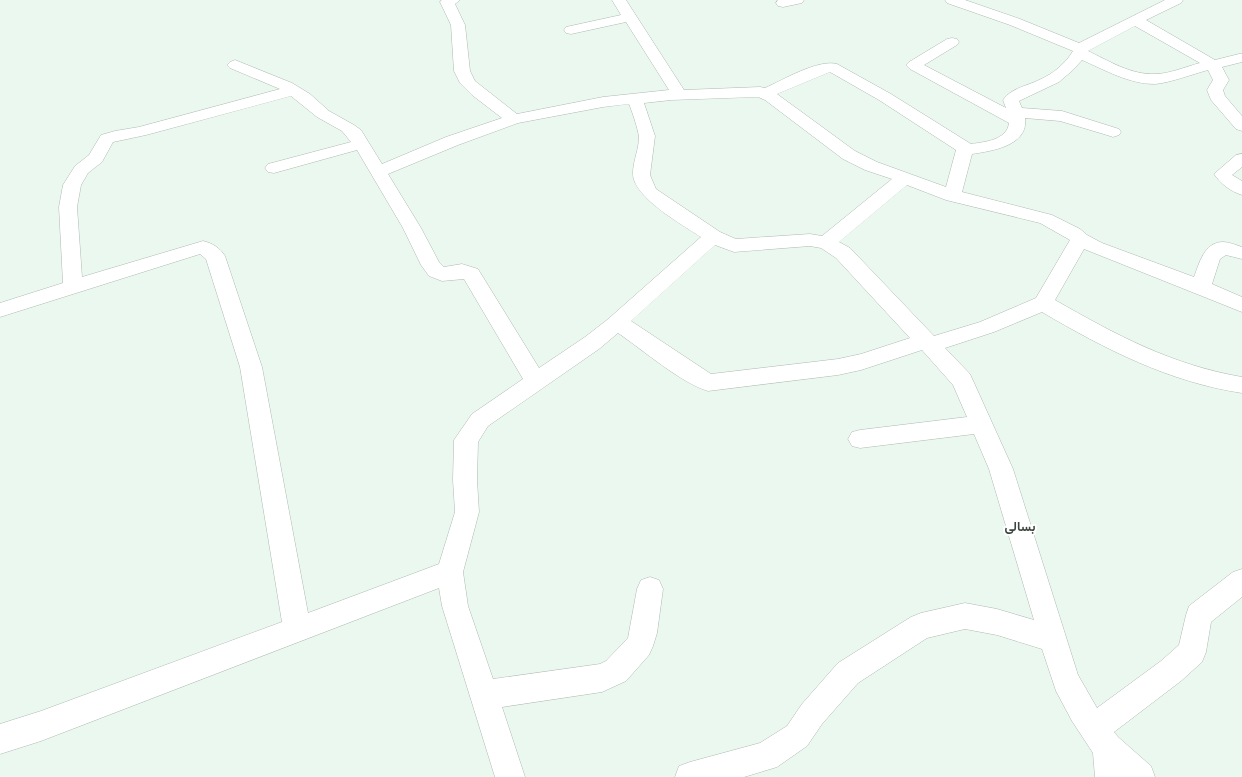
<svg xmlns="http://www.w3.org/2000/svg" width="1242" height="777" viewBox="0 0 1242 777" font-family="'Libre Baskerville',Vazirmatn,serif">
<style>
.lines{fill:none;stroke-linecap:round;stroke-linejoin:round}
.street-casing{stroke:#aebab2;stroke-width:1}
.street{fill:#fff;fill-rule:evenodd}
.labels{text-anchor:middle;stroke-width:4;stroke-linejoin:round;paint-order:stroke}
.quarter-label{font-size:13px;font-weight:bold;fill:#3c463f;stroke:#fff}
</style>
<rect width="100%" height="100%" fill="#ebf8ef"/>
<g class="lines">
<!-- street casing -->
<g class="street-casing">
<g id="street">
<path d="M442,0H460L455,4L465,25L470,71L475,81L517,114L603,97L669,90L626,22L571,34L566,33L564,30L566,27L621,15L612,0H626L684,90L760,87L765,88C783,80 818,59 837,64L891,94L971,144C985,142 1007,140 1009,123L910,69L906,65L909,62L947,39L952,38L957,39L959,42L957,45L924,65L1006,108L1003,100C1011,88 1027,86 1039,80C1053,74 1065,64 1073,51L1010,25L947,3L945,0H965L1020,19L1079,43L1165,0H1183L1181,3L1146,20L1215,60L1239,54H1242V62L1222,67L1229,80L1223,90L1225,96L1242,116V131L1236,129L1211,100L1207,90L1213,80L1208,70C1193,74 1169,83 1155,84C1129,84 1105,70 1082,60L1073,70L1059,82L1021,100L1019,101L1022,108L1062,111L1119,129L1121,132L1119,135L1113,137L1107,135L1060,121L1025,118C1029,146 991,151 972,154L962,192L1052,215L1080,229L1087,235L1102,243L1194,277C1199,264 1204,242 1223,242C1229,242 1236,245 1242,247V259L1226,255L1220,259L1212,284L1242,297V312L1084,249L1055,300C1116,335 1172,365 1242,377V393C1169,382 1105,349 1042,312L994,332L945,348L970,374L1013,469L1078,675L1097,708L1161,661L1179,645L1186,615L1189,606L1233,572L1242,569V597L1211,622L1206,652L1202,662L1181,681L1114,732L1118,737L1151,766L1155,777H1095L1093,753L1072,721L1056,691L1042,649L997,635L965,629L927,638L858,683L822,724L807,746L777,767L744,777H675L679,766L690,762L760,743L787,726L802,704L838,663L911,617L921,613L965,603L997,609L1034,620L989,469L974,434L860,448L852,446L848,439L852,432L860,430L967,417L953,385L922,350L861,370L838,375L708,391C681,383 643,350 618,333L599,349L488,426L478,442L477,480L479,512L463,572L468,606L493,679L600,664L606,661L628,638L637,589L641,580L650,577L659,580L663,589L657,633L653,646L649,655L626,681L602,692L502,707L525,777H495L442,606L439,588L41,741L0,754V724L41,711L282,622L240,367L206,259L200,254L0,317V303L63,283L59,207L63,185L75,166L89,155L101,135L115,131L139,127L280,89L230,68L227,65L230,62L235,60L292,83L310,94L329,111L354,125L361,130L382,164L446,137L502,118L472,95L460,83L454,71L451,25L440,2ZM1135,26L1200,63C1185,67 1169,74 1155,74C1131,75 1109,61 1088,51ZM830,72L879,100L956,150L946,187L877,162L855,151L777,94ZM291,96L317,117L342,131L351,142L268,164L265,168L268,172L274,173L357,150L403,228L421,265L429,276L442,281L464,279L523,379L472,414L454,440L453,480L455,512L439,564L308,613L262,367L225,256C220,248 212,243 203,241L82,277L77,207L81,185L88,173L102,162L113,142L146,135ZM758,97L765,100L843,159L865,170L892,179L822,236L810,234L736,239L720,232L656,189L650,175L655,136L644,103L671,100ZM629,104C632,111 638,129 639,137C639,149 633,161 633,173C632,197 683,225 701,237L607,320L585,337L539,368L478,269L462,264L444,267L439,262L421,228L388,174L458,145L518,123L603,107ZM907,185L946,200L1040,223L1070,240L1036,298L980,322L934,336L850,248L839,242ZM715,245L734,252L810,246L821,248L836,258L910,338L861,354L838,359L711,374L631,321Z"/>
<path d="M778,0H804L802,3L783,7L778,6L776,3Z"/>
<path d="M1242,154V167L1232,175L1242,181V195C1230,191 1221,184 1214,174L1236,155Z"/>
</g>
</g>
<!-- street -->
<use href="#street" class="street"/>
</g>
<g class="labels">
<!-- quarter labels -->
<g class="quarter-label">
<text x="1020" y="531">بسالی</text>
</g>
</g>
</svg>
